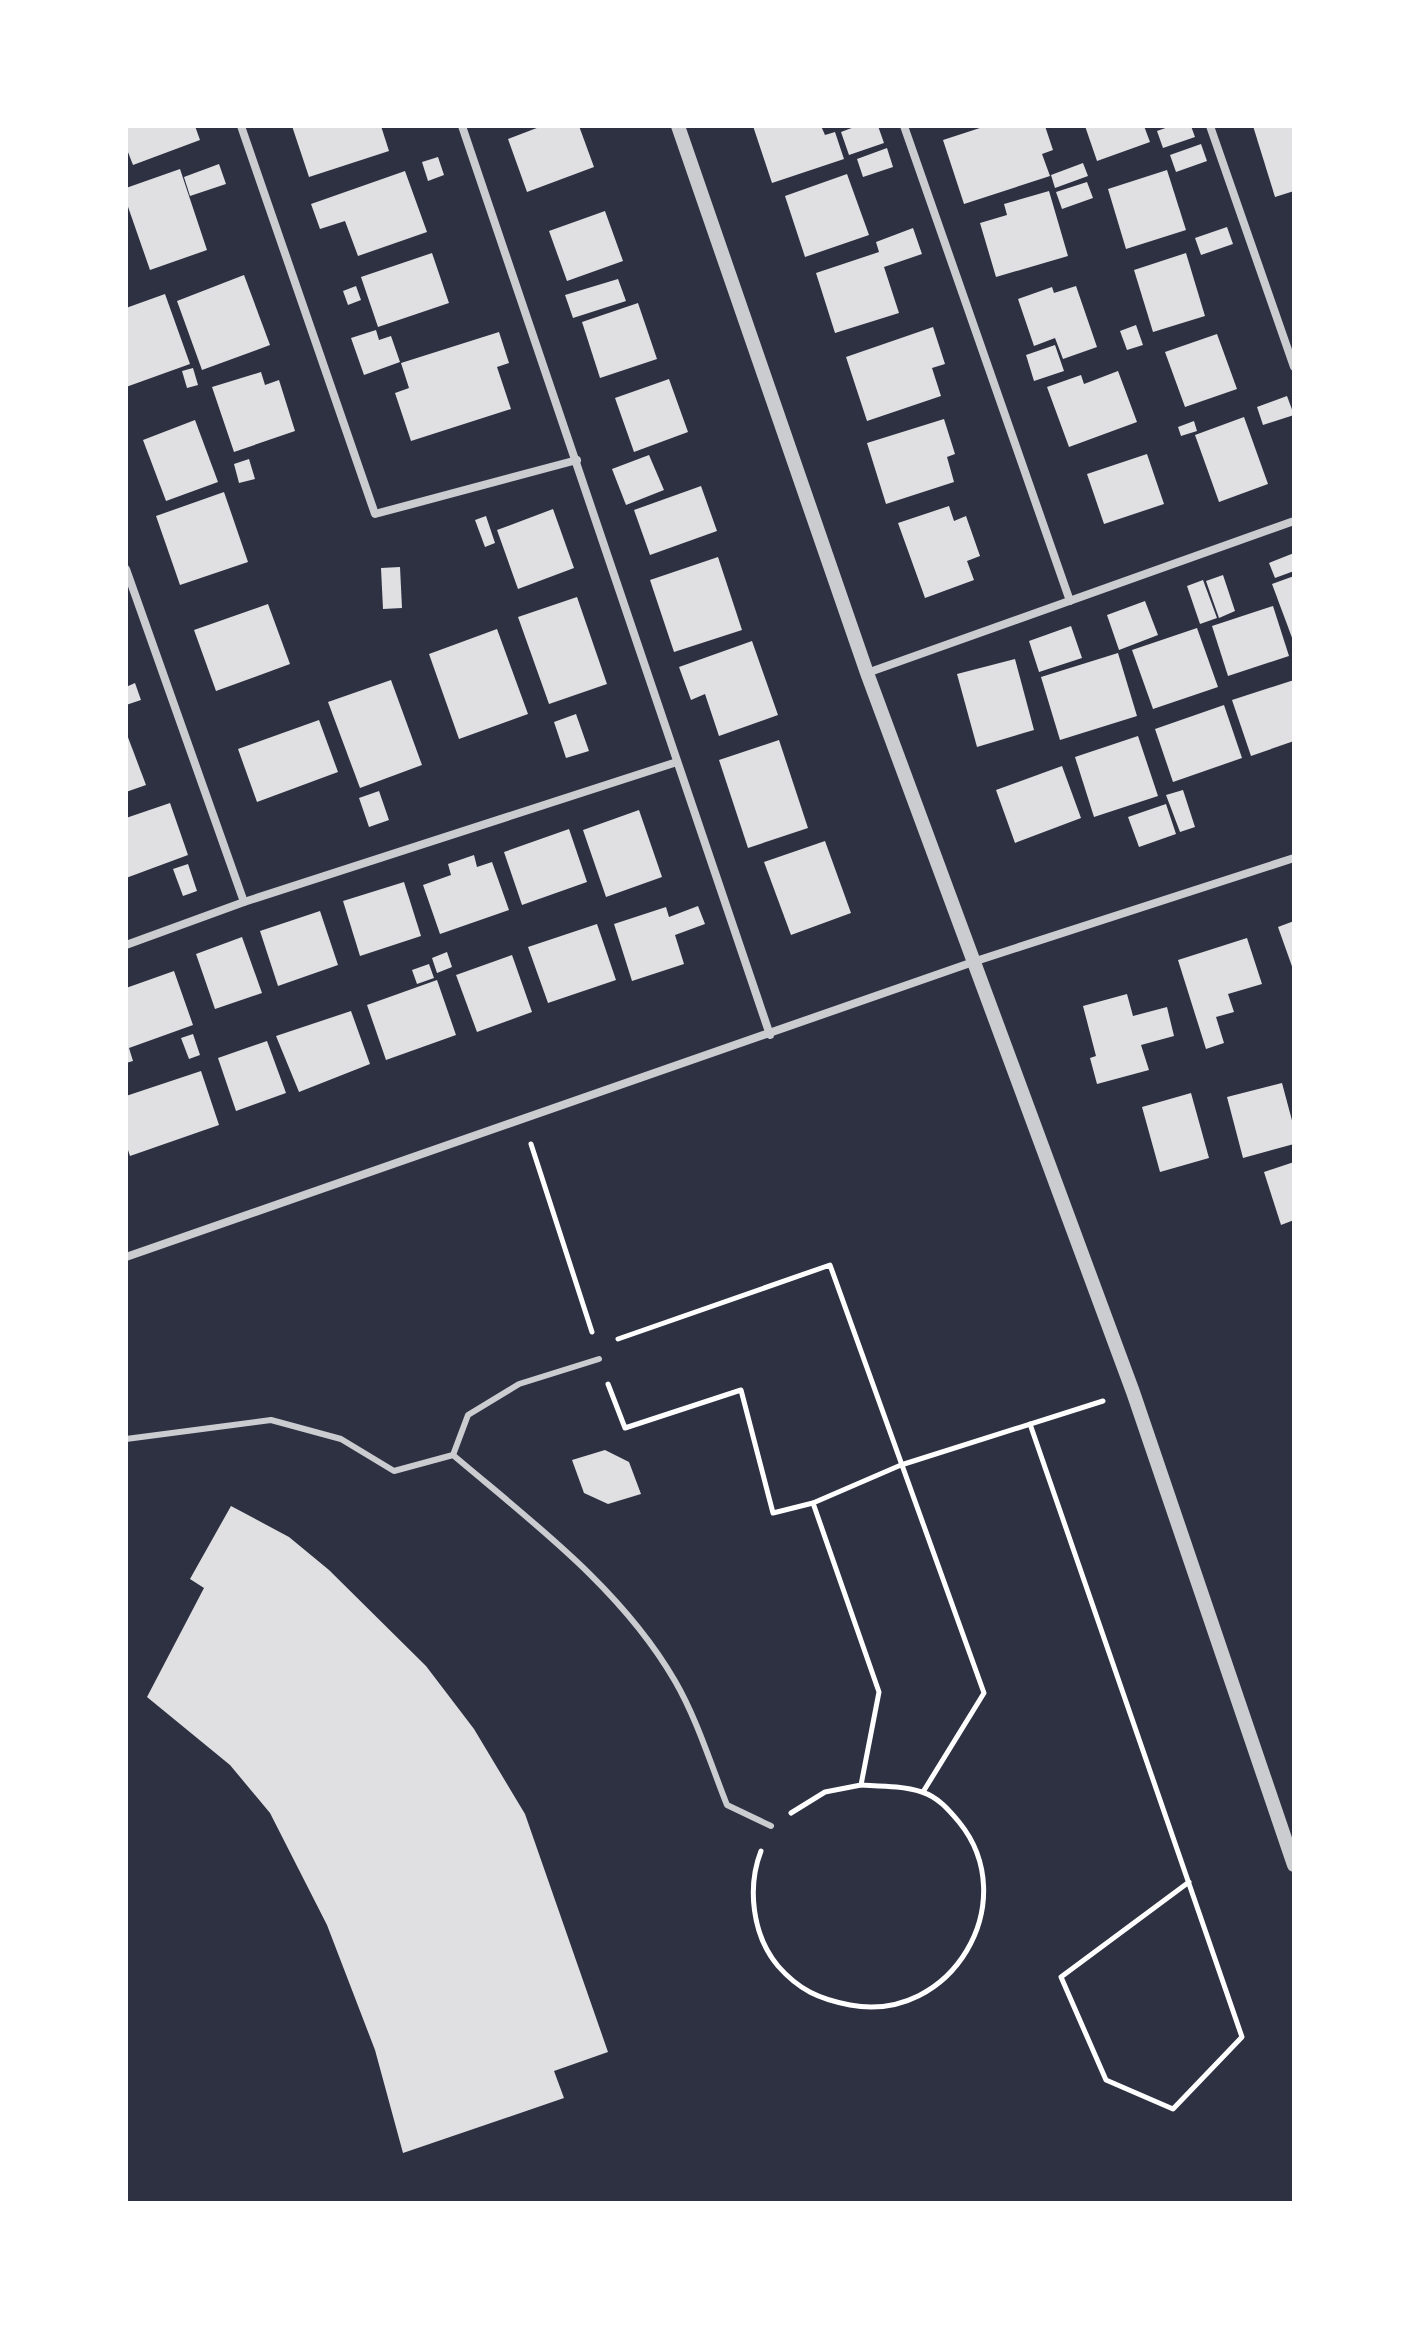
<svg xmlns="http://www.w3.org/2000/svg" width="1420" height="2329" viewBox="0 0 1420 2329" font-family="Helvetica,sans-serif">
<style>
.building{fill:#e0e0e3}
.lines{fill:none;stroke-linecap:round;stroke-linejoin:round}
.path{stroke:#fff;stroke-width:5}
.service{stroke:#caccd0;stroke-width:6}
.minor{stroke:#caccd0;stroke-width:8}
.tertiary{stroke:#caccd0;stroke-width:14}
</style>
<rect width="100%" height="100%" fill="#2d3142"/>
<!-- building -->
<g class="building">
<path d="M126,126H195L200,140L133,165L126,147Z"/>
<path d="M292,126H381L389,151L309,177Z"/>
<path d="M542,126H579L594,167L527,192L508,139Z"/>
<path d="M753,126H821L825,135L835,132L844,159L772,183Z"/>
<path d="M857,126H878L884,143L849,155L841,132Z"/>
<path d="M986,126H1045L1053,150L1042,154L1050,176L964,204L943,140Z"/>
<path d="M1085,126H1144L1150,142L1097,161Z"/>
<path d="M1171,126H1191L1195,137L1163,148L1157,131Z"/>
<path d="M1253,126H1294V191L1275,197Z"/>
<path d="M1201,144L1207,161L1176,172L1170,155Z"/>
<path d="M887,148L893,167L863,177L857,159Z"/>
<path d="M438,157L444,175L428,181L422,162Z"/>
<path d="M1083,163L1088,176L1055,188L1051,175Z"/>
<path d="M219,164L226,184L190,196L184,177Z"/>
<path d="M180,169L207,250L150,270L126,201V188Z"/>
<path d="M1167,170L1186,230L1126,249L1108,189Z"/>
<path d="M405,171L427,232L358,256L345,221L320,229L311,204Z"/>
<path d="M847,174L869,235L805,257L785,196Z"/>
<path d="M1087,182L1093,198L1062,209L1056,192Z"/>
<path d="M1049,191L1068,256L996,277L980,223L1007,215L1004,204Z"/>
<path d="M605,211L623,261L567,281L549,231Z"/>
<path d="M1227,227L1233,244L1201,255L1195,238Z"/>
<path d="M913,228L922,254L884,267L899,313L835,333L816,273L879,252L876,242Z"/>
<path d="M432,253L449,303L378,327L361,277Z"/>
<path d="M1186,253L1205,316L1153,332L1134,270Z"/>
<path d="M244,275L270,345L202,370L177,301Z"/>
<path d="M618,279L626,301L573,318L565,295Z"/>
<path d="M356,286L361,300L348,305L343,291Z"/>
<path d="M1076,286L1097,347L1063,359L1055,338L1034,346L1018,299L1052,287L1054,293Z"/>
<path d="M165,294L190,364L126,387V308Z"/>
<path d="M638,303L657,359L600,378L582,322Z"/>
<path d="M1136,325L1143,345L1127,350L1120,331Z"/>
<path d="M933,327L945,364L932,368L941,396L867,421L846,357Z"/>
<path d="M376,330L379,340L391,336L400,362L364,375L351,338Z"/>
<path d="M499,332L509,363L497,367L511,409L411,441L395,393L409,388L401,363Z"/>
<path d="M1217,334L1237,389L1185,407L1165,352Z"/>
<path d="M1055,345L1064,371L1034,381L1026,355Z"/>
<path d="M193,368L198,385L187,388L182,371Z"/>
<path d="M1118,371L1137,422L1069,447L1047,387L1081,375L1084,384Z"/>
<path d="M261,372L265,385L279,380L295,431L234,452L212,387Z"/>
<path d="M669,379L688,432L634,452L615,398Z"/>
<path d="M1287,396L1294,415L1263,425L1257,407Z"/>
<path d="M1244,417L1268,484L1219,502L1195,435Z"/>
<path d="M944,419L955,454L947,457L954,482L886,504L867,443Z"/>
<path d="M195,420L218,482L166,501L143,440Z"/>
<path d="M1194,421L1197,431L1181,436L1178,427Z"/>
<path d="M1147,454L1164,504L1104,524L1087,474Z"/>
<path d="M649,455L664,490L626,505L612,469Z"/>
<path d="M249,459L255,479L239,483L234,464Z"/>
<path d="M701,486L717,531L650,555L634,510Z"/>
<path d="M224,492L248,562L180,585L156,516Z"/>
<path d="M949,506L954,521L966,516L980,556L967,561L974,580L925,598L898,523Z"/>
<path d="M553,509L574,568L518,589L497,530Z"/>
<path d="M486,516L495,543L485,547L475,520Z"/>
<path d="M1294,553V571L1275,578L1269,563Z"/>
<path d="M718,557L742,630L674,652L650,580Z"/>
<path d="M400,567L402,608L383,609L381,568Z"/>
<path d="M1223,575L1235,611L1219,618L1206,581Z"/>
<path d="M1294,576V643L1272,584Z"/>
<path d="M1203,580L1217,618L1200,624L1187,586Z"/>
<path d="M577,597L607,684L549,704L518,617Z"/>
<path d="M1145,601L1158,635L1119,650L1107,615Z"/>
<path d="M268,604L290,664L216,691L194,630Z"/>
<path d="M1273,606L1289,656L1228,676L1212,626Z"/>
<path d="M1071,626L1082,658L1039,672L1029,641Z"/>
<path d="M1197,628L1218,687L1153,709L1132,650Z"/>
<path d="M497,629L528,714L459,739L429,654Z"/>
<path d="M752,641L778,715L719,736L705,694L691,700L679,667Z"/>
<path d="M1118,653L1137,716L1060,740L1041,677Z"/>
<path d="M1015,659L1034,730L977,747L957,674Z"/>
<path d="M391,680L422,765L360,788L328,702Z"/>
<path d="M1294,680V741L1251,756L1232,700Z"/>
<path d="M135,683L141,700L126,705V687Z"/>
<path d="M1224,705L1242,758L1173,782L1155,729Z"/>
<path d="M576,714L589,751L566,758L554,722Z"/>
<path d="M319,720L338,772L257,802L238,749Z"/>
<path d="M126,732L146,785L126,792Z"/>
<path d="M1138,736L1158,796L1094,817L1075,757Z"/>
<path d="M779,740L808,828L748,848L719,760Z"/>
<path d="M1062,766L1081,818L1015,843L996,790Z"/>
<path d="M1183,790L1195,827L1180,832L1166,795Z"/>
<path d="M379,791L389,820L369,827L359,798Z"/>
<path d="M170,803L188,855L126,878V818Z"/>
<path d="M1166,804L1176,834L1139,847L1128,817Z"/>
<path d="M639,810L662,877L606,897L583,830Z"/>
<path d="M569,829L587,882L522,905L504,852Z"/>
<path d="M825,841L851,913L791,935L764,862Z"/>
<path d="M474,855L477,867L492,862L509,910L440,934L423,885L451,875L448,864Z"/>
<path d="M188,864L197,891L183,896L173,869Z"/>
<path d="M404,882L421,936L360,956L343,901Z"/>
<path d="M698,906L705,924L675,935L684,964L632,981L614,924L666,907L669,917Z"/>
<path d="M320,911L338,965L278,986L260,931Z"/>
<path d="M1294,921V972L1278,927Z"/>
<path d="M597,924L616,980L548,1003L528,947Z"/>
<path d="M242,937L262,993L215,1009L196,954Z"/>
<path d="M1247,938L1262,984L1228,994L1234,1012L1216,1017L1224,1043L1206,1049L1178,960Z"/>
<path d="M447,952L452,967L437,973L432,958Z"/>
<path d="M512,955L532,1012L477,1032L456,975Z"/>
<path d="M429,964L434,978L417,984L412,970Z"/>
<path d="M174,971L193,1025L129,1048L133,1061L126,1063V988Z"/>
<path d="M437,980L456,1035L386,1060L367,1005Z"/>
<path d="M1127,994L1133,1016L1167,1007L1174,1036L1141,1045L1149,1070L1097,1084L1090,1058L1096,1056L1083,1006Z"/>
<path d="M351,1011L370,1064L299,1092L276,1036Z"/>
<path d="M193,1034L200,1055L189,1059L181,1038Z"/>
<path d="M267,1041L286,1093L236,1111L218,1058Z"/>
<path d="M201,1071L219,1125L130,1156L126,1144V1096Z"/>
<path d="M1282,1083L1294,1128V1144L1243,1158L1227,1097Z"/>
<path d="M1191,1093L1209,1158L1160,1172L1142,1107Z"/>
<path d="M1294,1162V1220L1281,1225L1264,1172Z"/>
<path d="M605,1450L629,1462L641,1494L608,1504L584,1493L572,1460Z"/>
<path d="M231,1506L289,1537L329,1570L426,1666L474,1729L525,1814L608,2052L554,2071L564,2098L403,2153L375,2050L327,1925L270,1813L230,1765L147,1697L204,1588L190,1579Z"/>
</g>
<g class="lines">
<!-- path -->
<g class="path">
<path d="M531,1144L592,1332"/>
<path d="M618,1339L830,1265L984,1693L923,1792"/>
<path d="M608,1384L625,1428L741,1390L773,1513L813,1503L901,1465L1103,1401"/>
<path d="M1030,1424L1242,2037L1173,2109L1106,2080L1061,1977L1189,1882"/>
<path d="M791,1813L825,1792L861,1785L879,1692L813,1503"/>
<path d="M761,1851C747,1887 752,1935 778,1966C799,1990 819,1999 850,2005C951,2024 1024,1902 959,1822C949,1810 938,1797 922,1792C903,1786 881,1786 861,1785"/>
</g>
<!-- service -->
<g class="service">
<path d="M126,1439L271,1420L341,1439L394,1471L453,1455L468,1415L519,1384L599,1359"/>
<path d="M453,1455C532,1522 622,1589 675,1681C697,1719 711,1765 727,1805L771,1826"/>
</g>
<!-- minor -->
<g class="minor">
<path d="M241,126L375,514L577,460"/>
<path d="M462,126L770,1035"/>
<path d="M904,126L1070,601"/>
<path d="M1210,126L1294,367"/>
<path d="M126,569L244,902"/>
<path d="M867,673L1294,521"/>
<path d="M126,945L244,902L677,762"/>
<path d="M126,1257L976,961L1294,858"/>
</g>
<!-- tertiary -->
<path class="tertiary" d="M678,126L867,673L1133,1392L1294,1865"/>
</g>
<!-- border -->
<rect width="1420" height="2329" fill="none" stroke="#ffffff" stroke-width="256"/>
</svg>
